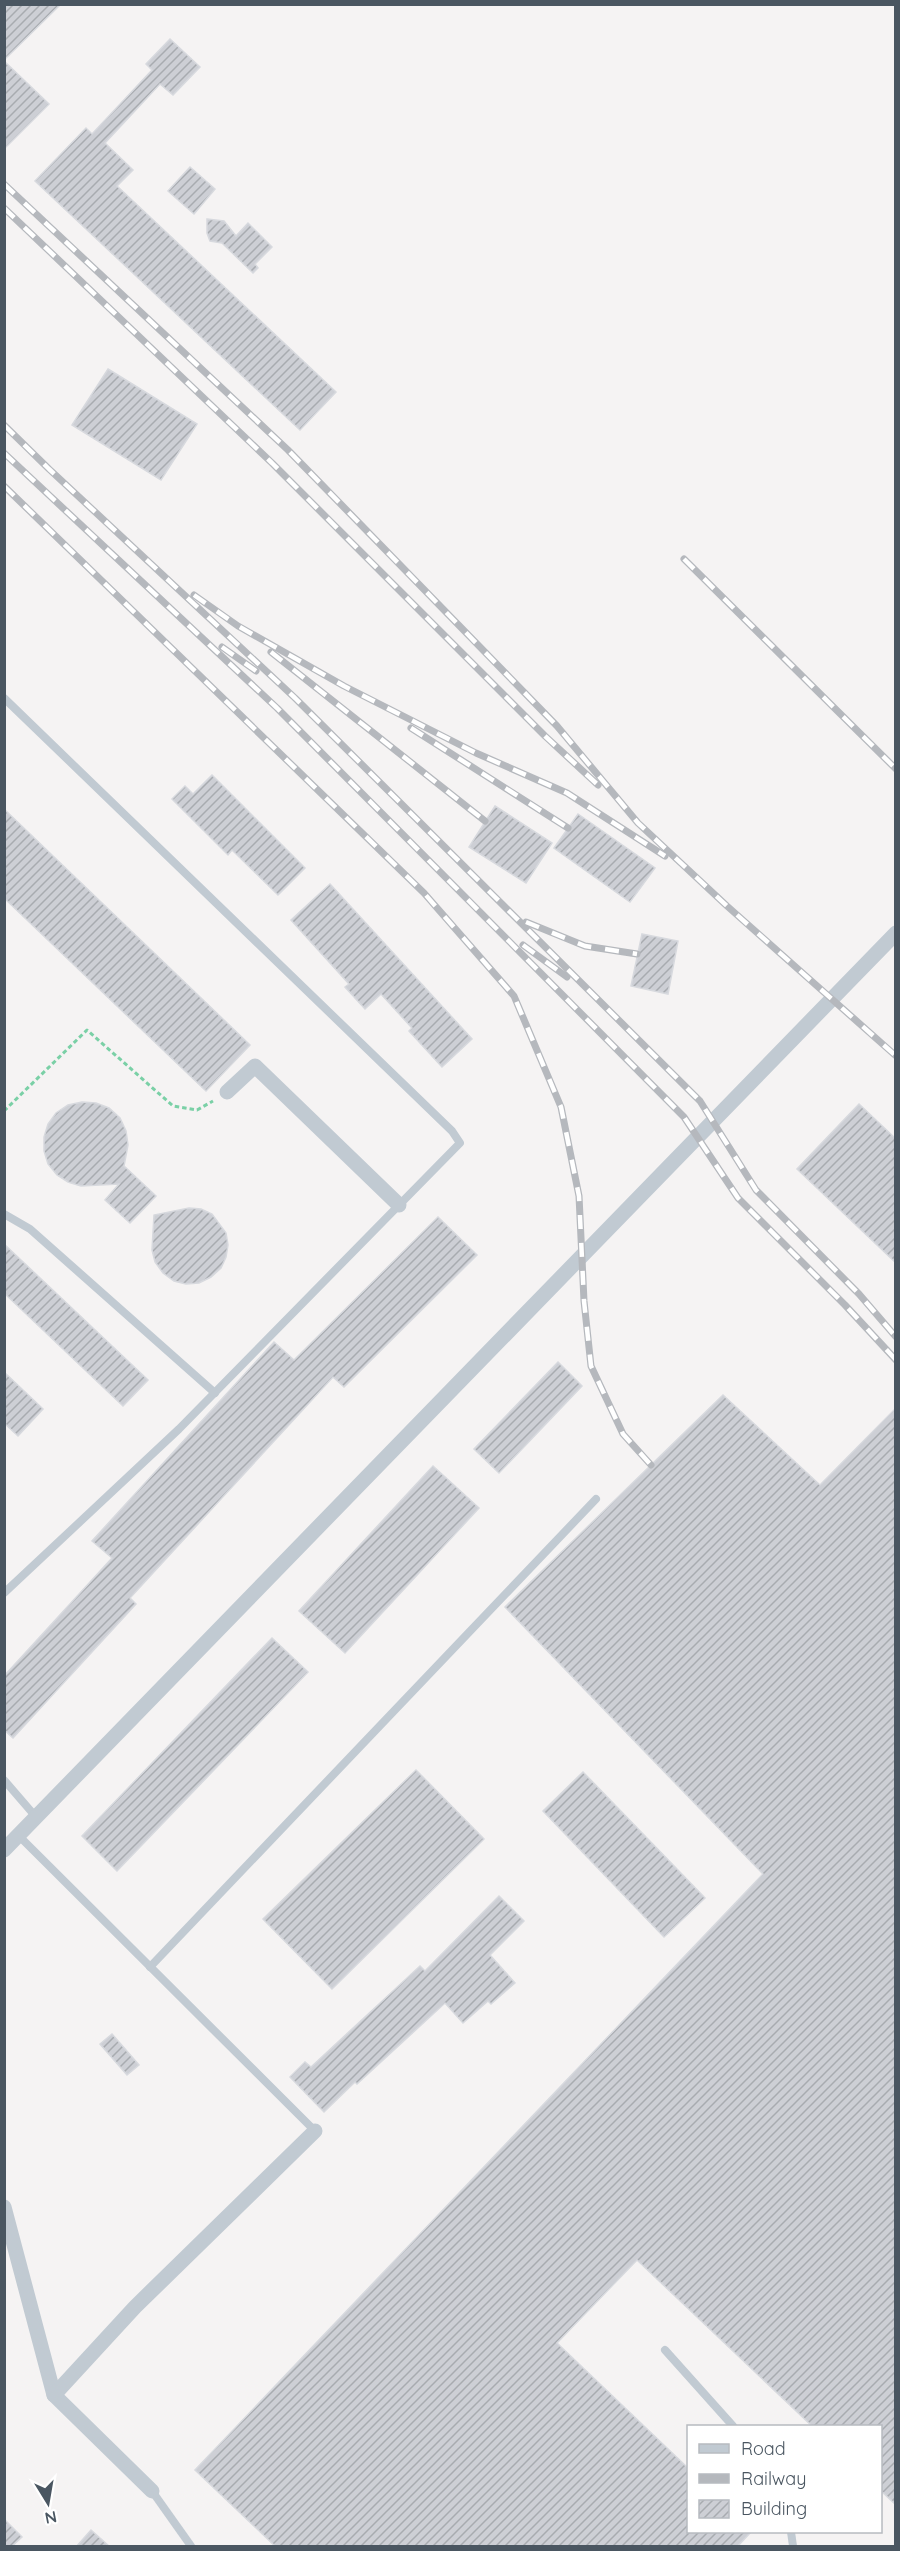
<svg xmlns="http://www.w3.org/2000/svg" width="900" height="2551" viewBox="0 0 900 2551" font-family="Quicksand,sans-serif">
<style>
.building{fill:url(#building-hatch);stroke:#d7d9de;stroke-width:1.5}
.lines{fill:none;stroke-linecap:round;stroke-linejoin:round}
.path{stroke:#7ad0a6;stroke-width:3;stroke-dasharray:4.5 3;stroke-linecap:butt}
.lane{stroke:#c1cad2;stroke-width:8}
.street{stroke:#c1cad2;stroke-width:15}
.rail-casing{stroke:#b5b8bd;stroke-width:7}
.rail{stroke:#fff;stroke-width:4.5;stroke-dasharray:14;stroke-linecap:butt}
</style>
<defs>
<pattern id="building-hatch" width="6" height="6" patternUnits="userSpaceOnUse" patternTransform="scale(1.5)"><rect width="6" height="6" fill="#cdcfd5"/><path d="M-1 1l2-2M0 6l6-6M5 7l2-2" fill="none" stroke="#a8abb0"/></pattern>
</defs>
<rect width="100%" height="100%" fill="#f5f3f3"/>
<!-- building -->
<g class="building">
<path d="M4,4H61L4,60Z"/>
<path d="M170,39L200,67L173,95L160,84L105,143L133,170L117,186L336,392L300,430L35,181L86,128L92,134L152,70L146,64Z"/>
<path d="M4,61L49,104L4,149Z"/>
<path d="M190,167L215,189L194,214L168,191Z"/>
<path d="M207,219L224,221L236,236L248,223L272,247L255,264L258,268L253,273L222,243L210,241L207,233Z"/>
<path d="M108,369L197,424L161,480L72,425Z"/>
<path d="M212,775L305,868L278,895L232,850L228,855L172,799L185,786L193,794Z"/>
<path d="M495,806L552,843L526,883L469,847Z"/>
<path d="M4,809L250,1045L206,1091L4,898Z"/>
<path d="M578,814L655,868L630,902L554,848Z"/>
<path d="M330,884L472,1039L442,1067L409,1031L412,1028L381,994L365,1009L345,987L349,984L291,920Z"/>
<path d="M642,934L678,941L668,994L631,986Z"/>
<path d="M82,1102L96,1103L109,1108L120,1118L126,1131L128,1145L124,1166L156,1196L130,1223L105,1200L119,1184L81,1186L68,1182L57,1175L48,1164L44,1151V1137L48,1124L56,1113L68,1105Z"/>
<path d="M859,1104L896,1139V1263L797,1169Z"/>
<path d="M189,1208L201,1209L212,1214L226,1233L228,1245L226,1257L221,1268L211,1277L199,1283L186,1284L174,1281L163,1273L155,1262L152,1250L154,1215Z"/>
<path d="M438,1217L477,1255L344,1387L333,1377L130,1598L136,1604L13,1738L4,1730V1676L112,1558L92,1541L274,1342L294,1360Z"/>
<path d="M4,1244L148,1380L123,1406L4,1293Z"/>
<path d="M558,1362L582,1386L499,1473L474,1449Z"/>
<path d="M4,1372L43,1409L18,1436L4,1423Z"/>
<path d="M723,1395L820,1485L896,1408V2505L880,2490V2427H813L637,2260L557,2343L688,2468V2532H751L737,2547H276L195,2470L763,1874L505,1607Z"/>
<path d="M433,1466L479,1508L345,1653L299,1611Z"/>
<path d="M272,1638L308,1672L117,1871L82,1836Z"/>
<path d="M416,1770L484,1839L332,1989L263,1919Z"/>
<path d="M583,1772L705,1898L664,1937L543,1811Z"/>
<path d="M499,1896L524,1921L490,1955L515,1983L491,2004L488,2001L463,2023L445,2003L357,2084L355,2082L324,2112L290,2077L305,2062L311,2067L420,1966L425,1971Z"/>
<path d="M112,2034L139,2065L127,2075L100,2044Z"/>
<path d="M4,2519L22,2537L11,2547H4Z"/>
<path d="M91,2530L110,2547H76Z"/>
</g>
<g class="lines">
<!-- path -->
<path class="path" d="M4,1111L87,1030L173,1106L197,1110L213,1101"/>
<!-- lane -->
<g class="lane">
<path d="M4,698L452,1131L460,1143L179,1429L4,1593"/>
<path d="M4,1214L30,1229L215,1393"/>
<path d="M4,1780L36,1817"/>
<path d="M18,1835L315,2131"/>
<path d="M150,1967L596,1499"/>
<path d="M665,2350L733,2426"/>
<path d="M152,2491L191,2546"/>
<path d="M791,2532L793,2546"/>
</g>
<!-- street -->
<g class="street">
<path d="M227,1092L255,1066L399,1205"/>
<path d="M4,1850L896,933"/>
<path d="M4,2207L54,2395L152,2491"/>
<path d="M54,2395L135,2307L315,2131"/>
</g>
<!-- rail casing -->
<g class="rail-casing">
<g id="rail">
<path d="M4,184L288,450L557,726L638,823L727,906L896,1056"/>
<path d="M4,208L272,463L545,736L598,785"/>
<path d="M4,425L49,469L295,698L700,1101L756,1190L859,1294L896,1337"/>
<path d="M4,453L277,708L684,1117L738,1198L845,1305L896,1360"/>
<path d="M4,486L424,893L514,996L561,1107L579,1196L584,1301L591,1366L623,1434L651,1465"/>
<path d="M684,559L896,769"/>
<path d="M194,595L238,626L344,686L476,753L567,793L665,856"/>
<path d="M222,647L256,671"/>
<path d="M271,652L485,821"/>
<path d="M411,728L568,828"/>
<path d="M526,922L585,946L637,954"/>
<path d="M523,945L567,977"/>
</g>
</g>
<!-- rail -->
<use href="#rail" class="rail"/>
</g>
<!-- border -->
<rect width="900" height="2551" fill="none" stroke="#4a5661" stroke-width="12"/>
<!-- legend -->
<rect x="687" y="2425" width="195" height="108" fill="#ffffff" stroke="#b7bbc0" stroke-width="1.5"/>
<rect x="699" y="2444" width="30" height="9" fill="#c1cad2" stroke="#b7bbc0" stroke-width="1.5"/>
<text x="741" y="2455" font-size="18" fill="#4a5661">Road</text>
<rect x="699" y="2474" width="30" height="9" fill="#b5b8bd" stroke="#b7bbc0" stroke-width="1.5"/>
<text x="741" y="2485" font-size="18" fill="#4a5661">Railway</text>
<rect x="699" y="2500" width="30" height="18" fill="url(#building-hatch)" stroke="#b7bbc0" stroke-width="1.5"/>
<text x="741" y="2515" font-size="18" fill="#4a5661">Building</text>
<!-- north arrow -->
<g transform="translate(48 2503) rotate(169)" stroke="#ffffff" stroke-width="4.5" paint-order="stroke">
<path d="M0-4.5L10 22L0 15L-10 22Z" fill="#4a5661"/>
<text y="-9" font-size="16" font-weight="bold" text-anchor="middle" fill="#4a5661">N</text>
</g>
</svg>
